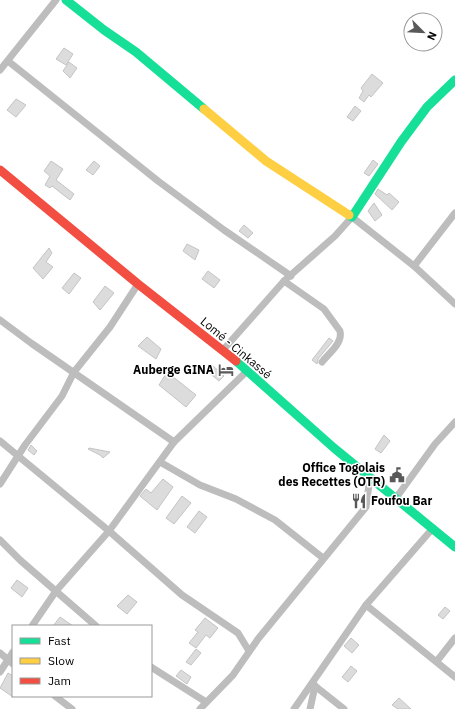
<svg xmlns="http://www.w3.org/2000/svg" width="455" height="709" viewBox="0 0 455 709" font-family="'IBM Plex Sans',sans-serif">
<style>
.building{fill:#dcdcdc;stroke:#c4c4c4}
.lines{fill:none;stroke-linecap:round;stroke-linejoin:round}
.street{stroke:#bdbdbd;stroke-width:7}
.fast{stroke:#16e098;stroke-width:9}
.slow{stroke:#ffcf43;stroke-width:9}
.jam{stroke:#f24e42;stroke-width:9}
.labels{text-anchor:middle;stroke-width:3;stroke-linejoin:round;paint-order:stroke}
.street-label{font-size:12px;fill:#000;stroke:#fff}
.poi-label{font-size:12px;font-weight:bold;fill:#000;stroke:#fff;text-anchor:end}
</style>
<rect width="100%" height="100%" fill="#fff"/>
<!-- building -->
<g class="building">
<path d="M64,48L73,54L66,65L56,59Z"/>
<path d="M69,62L77,68L70,78L63,71Z"/>
<path d="M372,74L383,83L371,97L369,95L364,102L359,98L363,91L361,88Z"/>
<path d="M16,99L26,105L16,117L7,110Z"/>
<path d="M355,106L361,111L353,121L347,117Z"/>
<path d="M373,160L378,164L369,176L364,173Z"/>
<path d="M51,161L63,169L56,180L74,194L70,200L52,186L50,188L45,185L50,176L44,171Z"/>
<path d="M94,161L100,166L93,175L86,170Z"/>
<path d="M378,189L387,195L389,193L399,202L392,210L375,194Z"/>
<path d="M374,203L382,215L375,221L368,211Z"/>
<path d="M244,225L253,233L248,238L239,231Z"/>
<path d="M187,244L199,250L195,260L183,251Z"/>
<path d="M49,248L52,253L46,262L53,267L43,279L33,268Z"/>
<path d="M208,271L220,280L214,288L202,279Z"/>
<path d="M74,273L81,278L69,294L62,288Z"/>
<path d="M105,286L114,293L100,310L93,302Z"/>
<path d="M147,337L161,349L156,359L138,346Z"/>
<path d="M329,338L333,341L318,359L317,364L312,360Z"/>
<path d="M212,365L224,376L219,381L207,371Z"/>
<path d="M167,372L196,395L186,407L159,385Z"/>
<path d="M384,435L390,441L381,453L375,449Z"/>
<path d="M31,445L37,451L34,455L28,450Z"/>
<path d="M89,448L110,452L103,458L100,455L88,449Z"/>
<path d="M163,479L173,487L157,510L140,496L146,489L151,493Z"/>
<path d="M182,496L191,503L174,524L166,518Z"/>
<path d="M199,511L207,517L195,533L187,527Z"/>
<path d="M17,580L28,588L22,597L11,588Z"/>
<path d="M128,595L137,602L127,614L117,606Z"/>
<path d="M445,607L450,611L443,619L438,615Z"/>
<path d="M60,617L73,626H53Z"/>
<path d="M205,618L218,628L210,638L206,635L196,648L189,643L198,632L195,630Z"/>
<path d="M351,638L359,645L352,653L344,646Z"/>
<path d="M196,649L201,653L191,665L186,662Z"/>
<path d="M351,666L357,671L348,682L342,677Z"/>
<path d="M181,670L191,677L187,684L176,676Z"/>
<path d="M8,673L13,676V697L0,688Z"/>
<path d="M399,698L411,709H398L392,705Z"/>
</g>
<g class="lines">
<!-- street -->
<g class="street">
<path d="M8,61L158,181L224,230L291,276"/>
<path d="M0,70L56,0"/>
<path d="M414,266L455,213"/>
<path d="M284,281L324,309L340,331C343,343 329,353 322,362"/>
<path d="M0,320L31,343L174,442"/>
<path d="M223,350L284,281L335,236L352,217L414,266L455,304"/>
<path d="M0,441L109,531L182,595L238,633L249,651"/>
<path d="M160,462L200,485L236,499L275,520L323,558"/>
<path d="M0,484L25,445L62,396L74,372L110,327L138,284"/>
<path d="M396,498L435,444L455,422"/>
<path d="M0,540L20,560L96,626"/>
<path d="M366,605L455,677"/>
<path d="M32,626L56,591L109,531L174,442L246,372"/>
<path d="M0,653L13,664"/>
<path d="M437,661L455,638"/>
<path d="M151,667L206,702"/>
<path d="M0,672L13,652"/>
<path d="M315,686L344,709"/>
<path d="M55,696L72,709"/>
<path d="M200,709L233,675L258,639L366,507L370,477"/>
<path d="M294,709L366,605L433,528"/>
<path d="M310,709L315,686L313,683"/>
</g>
<!-- fast -->
<g class="fast">
<path d="M66,0L104,30L136,52L204,109"/>
<path d="M349,215L352,217L401,142L427,107L455,80"/>
<path d="M236,361L334,448L455,547"/>
</g>
<!-- slow -->
<path class="slow" d="M204,109L266,161L349,215"/>
<!-- jam -->
<path class="jam" d="M0,170L138,284L236,361"/>
</g>
<!-- icons -->
<defs>
<g id="hotel-bare" transform="scale(1.2)"><path d="M-6-4.5h1.5V1H6V5H4.5V3h-9V5H-6ZM-4 0a1.8 1.8 0 1 1 3.6 0ZM.5 0V-2.5h3Q6-2.5 6 0Z" fill="#595959" stroke="#fff" stroke-width="2.5" paint-order="stroke"/></g>
<g id="civic-bare" transform="scale(1.2)"><path d="M-.6-6.5H3V-4.5H.6V-3L4-1V1h2V6H-6V1h2V-1L-.6-3ZM-1.2 2.5V6h2.4V2.5Z" fill="#595959" stroke="#fff" stroke-width="2.5" paint-order="stroke"/></g>
<g id="restaurant-bare" transform="scale(1.2)"><path d="M-5-6h1v4h1v-4h1v4h1v-4h1v5L-1.5 .5V6h-2V.5L-5-1ZM5-6V6H3V1.5H1.5Q1.5-4 5-6Z" fill="#595959" stroke="#fff" stroke-width="2.5" paint-order="stroke"/></g>
</defs>
<g fill-rule="evenodd">
<use href="#hotel-bare" x="226" y="370"/>
<use href="#civic-bare" x="397" y="475"/>
<use href="#restaurant-bare" x="359" y="501"/>
</g>
<g class="labels">
<!-- street labels -->
<g class="street-label">
<text transform="translate(236 348) rotate(40)" y="4">Lomé - Cinkassé</text>
</g>
<!-- poi labels -->
<g class="poi-label">
<text x="214" y="374">Auberge GINA</text>
<text x="385" y="472">Office Togolais<tspan x="385" dy="14">des Recettes (OTR)</tspan></text>
<text x="371" y="505" text-anchor="start">Foufou Bar</text>
</g>
</g>
<!-- legend -->
<rect x="12" y="625" width="140" height="72" fill="#ffffff" stroke="#999999"/>
<rect x="20" y="638" width="20" height="6" fill="#16e098" stroke="#999999"/>
<text x="48" y="645" font-size="12" fill="#000000">Fast</text>
<rect x="20" y="658" width="20" height="6" fill="#ffcf43" stroke="#999999"/>
<text x="48" y="665" font-size="12" fill="#000000">Slow</text>
<rect x="20" y="678" width="20" height="6" fill="#f24e42" stroke="#999999"/>
<text x="48" y="685" font-size="12" fill="#000000">Jam</text>
<!-- north arrow -->
<g transform="translate(423 32) rotate(114)"><circle r="19" fill="#ffffff" stroke="#999999"/>
<path d="M0-3L7 15L0 10L-7 15Z" fill="#595959"/>
<text y="-6" font-size="11" font-weight="bold" text-anchor="middle" fill="#000000">N</text>
</g>
</svg>
